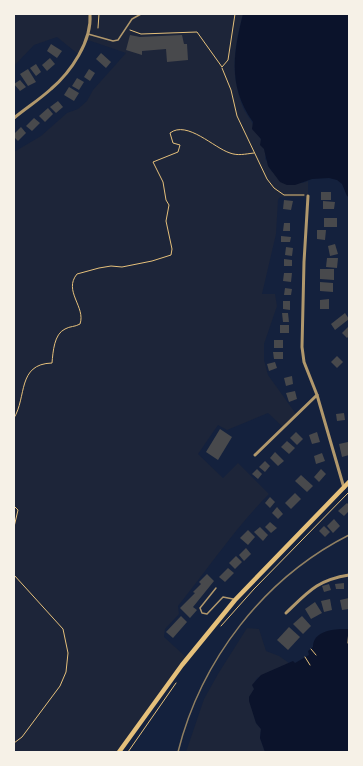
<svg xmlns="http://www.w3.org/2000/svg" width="363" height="766" viewBox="0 0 363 766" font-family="'Source Sans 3',sans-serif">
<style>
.green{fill:#1d2539}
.water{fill:#0b132b}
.building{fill:#48494c}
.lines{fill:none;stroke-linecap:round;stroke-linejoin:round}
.path{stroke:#e5c07b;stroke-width:1}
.service{stroke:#b1986c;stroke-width:1.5}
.minor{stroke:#b1986c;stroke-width:3}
.secondary{stroke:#e5c07b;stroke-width:4.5}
.rail{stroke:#918062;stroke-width:1.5}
</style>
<rect width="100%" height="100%" fill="#14213d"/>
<!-- green -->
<g class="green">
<path d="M14,14H243C237,37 231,63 237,87C238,94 242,107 246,113C252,122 268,148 265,159L268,162C268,177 291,179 303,183L308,181V197H280L278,200L276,234L262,294H275L277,306L264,344V360L268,375L296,414L283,427L268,413L227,430L218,425L198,454L223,478L238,463L269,494C235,528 208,569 178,606L179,614L165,629L164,637L187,658L119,752H26L14,750V152L41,136L67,113L78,109L87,101L93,90L126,53L85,39L78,54L57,37L34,45L14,66Z"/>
<path d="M247,628L259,629L266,651L279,656L289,663L257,678L254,683L255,689L249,697L256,723L261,729L260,738L265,752H186L204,699L218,674Z"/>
</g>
<!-- water -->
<g class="water">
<path d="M243,14H349V197L347,196L342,184L337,180L329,178L312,179L295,185H287L280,182L268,166L264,149L260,145L261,139L252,129L253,122C228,87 233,54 243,14Z"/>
<path d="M343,629H349V752H265L260,738L261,729L256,723L249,701V697L254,689L252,685L261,675L293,661L295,663L309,655L308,651L313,647C313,632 331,629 343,629Z"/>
</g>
<!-- building -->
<g class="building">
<path d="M130,35L140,37L182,35L184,44H187L188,60L167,62L166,49L142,51V55L126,50Z"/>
<path d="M51,44L62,51L57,58L47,51Z"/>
<path d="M101,53L111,62L106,68L96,59Z"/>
<path d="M50,58L55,64L47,71L42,65Z"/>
<path d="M36,64L41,72L36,76L30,68Z"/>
<path d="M28,69L36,82L28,86L20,74Z"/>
<path d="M89,69L95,73L90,81L84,77Z"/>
<path d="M77,78L84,82L79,90L72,86Z"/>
<path d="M20,80L26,87L20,91L14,84Z"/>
<path d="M69,87L79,93L74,101L64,95Z"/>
<path d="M58,101L63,107L56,113L50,107Z"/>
<path d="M48,108L53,114L45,122L39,116Z"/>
<path d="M34,118L40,123L32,131L26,126Z"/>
<path d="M21,127L26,133L18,141L14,137V134Z"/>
<rect x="321" y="192" width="10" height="8"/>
<path d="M284,200L293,201L291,210L283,209Z"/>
<path d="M323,201L335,202L334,209H323Z"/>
<rect x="324" y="218" width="13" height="9"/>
<path d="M284,223H290V231H283Z"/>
<path d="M317,230H326L325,240L317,239Z"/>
<path d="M281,236L291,237L290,242H281Z"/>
<path d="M335,244L338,254L330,256L328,246Z"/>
<path d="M286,247L293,248L292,256L285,255Z"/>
<path d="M327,258H338L337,268L326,267Z"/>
<path d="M284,259L292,260V266H284Z"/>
<path d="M320,269H334V280L320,279Z"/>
<path d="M284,273H292L291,282L283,281Z"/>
<path d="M320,282L333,283V292L320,291Z"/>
<path d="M285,288L292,289L291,295H284Z"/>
<path d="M329,299V309H320V300Z"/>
<path d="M283,301H290V310L283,309Z"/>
<path d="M282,313H288L289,322H283Z"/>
<path d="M345,313L349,319L335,330L331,324Z"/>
<rect x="280" y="325" width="9" height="8"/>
<path d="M349,326V336L347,338L342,333Z"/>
<rect x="274" y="340" width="9" height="8"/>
<path d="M273,352H283V359H274Z"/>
<path d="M337,356L343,362L337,368L331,362Z"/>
<path d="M275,362L277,368L269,371L267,364Z"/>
<path d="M292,376L293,384L286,386L284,378Z"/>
<path d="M295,391L297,399L289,402L286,393Z"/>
<path d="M344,413L345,420L337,421L336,414Z"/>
<path d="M220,429L232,437L218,460L206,452Z"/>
<path d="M296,432L303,439L297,445L290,438Z"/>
<path d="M317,432L320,442L312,444L309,435Z"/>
<path d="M287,441L295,448L289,454L281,447Z"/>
<path d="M348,442L349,455L342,457L339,444Z"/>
<path d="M275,452L284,461L278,466L270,458Z"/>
<path d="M322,453L325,461L316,464L314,456Z"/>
<path d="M265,461L270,466L265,472L259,467Z"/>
<path d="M257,469L262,474L258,479L252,474Z"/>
<path d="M321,469L326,474L319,482L314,477Z"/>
<path d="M301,475L313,486L307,492L295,481Z"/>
<path d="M295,493L301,499L291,509L285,503Z"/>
<path d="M270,497L275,502L270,508L265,503Z"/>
<path d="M347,503L349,505V511L344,516L338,511Z"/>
<path d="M277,507L283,514L278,519L272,513Z"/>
<path d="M334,519L340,526L333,533L327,526Z"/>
<path d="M270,522L277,528L271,533L265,527Z"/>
<path d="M324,526L330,532L325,537L319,531Z"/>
<path d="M260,527L268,535L263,541L254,532Z"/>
<path d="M248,530L255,537L248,545L240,538Z"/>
<path d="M246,548L251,554L244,561L239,555Z"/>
<path d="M236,556L242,562L235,569L229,563Z"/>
<path d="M228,568L234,573L225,582L219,577Z"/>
<path d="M207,574L214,581L193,607L197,610L190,618L180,608L195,593L193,592L201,584L199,582Z"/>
<path d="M344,583V589H336L335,584Z"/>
<path d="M329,584L331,590L324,592L322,586Z"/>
<path d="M349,598V609L342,610L340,600Z"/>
<path d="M330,599L332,610L324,612L321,601Z"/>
<path d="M315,602L322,613L311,619L305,609Z"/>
<path d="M181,616L187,622L173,638L166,632Z"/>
<path d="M302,616L311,626L303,634L293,624Z"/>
<path d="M289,627L300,637L288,650L277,640Z"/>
</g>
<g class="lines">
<!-- path -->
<g class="path">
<path d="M98,28L99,14"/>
<path d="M130,30L141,34L197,32L222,67L228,60L235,14"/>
<path d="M222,68L231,90L237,116L267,179L274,188L284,195H304"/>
<path d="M14,418C27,397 17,364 52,363C53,352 54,334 65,329C70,326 75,327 80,324C86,307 63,291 77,274L99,268L111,266L122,267L152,261L171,255L172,249L166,221L169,205L166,200L163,182L153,162L178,152L180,145L173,143L170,133C187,120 214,148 230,153C238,156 245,154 254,153"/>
<path d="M14,506L18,510L14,527"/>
<path d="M14,575L63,629L68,653L66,672L60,686L22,737L14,743"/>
<path d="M221,626L254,589L349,492"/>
<path d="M348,643L349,629"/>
<path d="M311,649L316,655"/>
<path d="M305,657L310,665"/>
<path d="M128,752L176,683"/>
</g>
<!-- service -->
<g class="service">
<path d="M88,34L113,41L118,40L132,19L141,14"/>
<path d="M216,588L200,608L202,613L207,614L223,597L233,599"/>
</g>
<!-- minor -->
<g class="minor">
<path d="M14,118C26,108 39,100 51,89C71,72 92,41 90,14"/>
<path d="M308,196L304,262L302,347L304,362L317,395L344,488"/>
<path d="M255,455L317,395"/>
<path d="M286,613C308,592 317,580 349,575"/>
</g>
<!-- secondary -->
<path class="secondary" d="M119,752L182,665L235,600L349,482"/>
<!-- rail -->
<path class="rail" d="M178,752C201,660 264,578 349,535"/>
</g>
<!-- border -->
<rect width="363" height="766" fill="none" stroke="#f6f1e7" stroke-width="30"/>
</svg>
